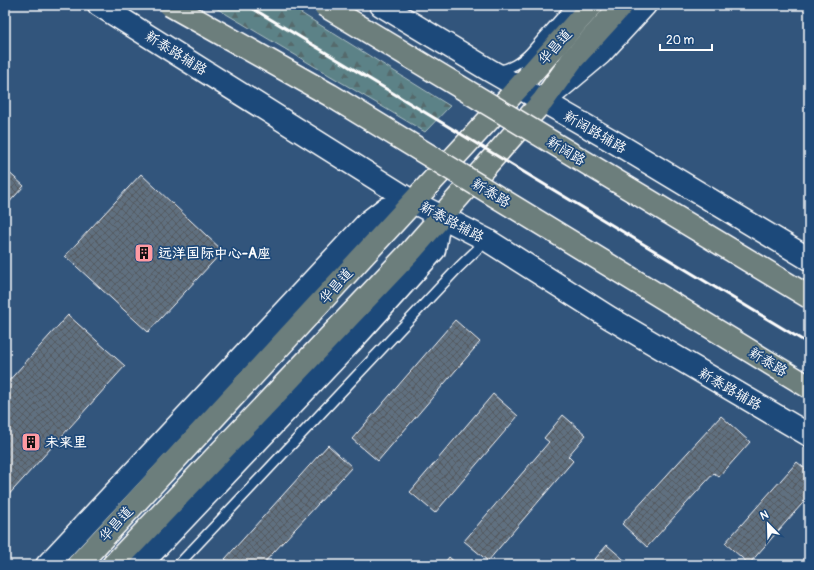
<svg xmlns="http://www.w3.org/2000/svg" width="814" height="570" viewBox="0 0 814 570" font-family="Pangolin,'LXGW WenKai TC',sans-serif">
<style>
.forest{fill:url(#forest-firs);stroke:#aec0c3}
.building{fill:url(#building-cross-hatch);stroke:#fff}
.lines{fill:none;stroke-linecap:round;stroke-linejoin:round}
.service-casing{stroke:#fff;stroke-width:12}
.tertiary-casing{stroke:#fff;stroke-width:25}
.primary-casing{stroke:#fff;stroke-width:25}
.service{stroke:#1f4a7a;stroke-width:9}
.tertiary{stroke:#1f4a7a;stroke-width:22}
.primary{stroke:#6c7e7c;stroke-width:22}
.rail{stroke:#fff;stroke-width:3}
.trunk-bridge-casing{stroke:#fff;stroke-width:25;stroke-linecap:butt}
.trunk-bridge{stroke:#6c7e7c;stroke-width:22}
.labels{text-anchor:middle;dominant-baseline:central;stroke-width:3.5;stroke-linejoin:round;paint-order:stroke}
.street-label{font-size:14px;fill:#fff;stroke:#1f4a7a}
.poi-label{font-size:14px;font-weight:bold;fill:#fff;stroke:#1f4a7a;text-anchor:start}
</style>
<defs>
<pattern id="forest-firs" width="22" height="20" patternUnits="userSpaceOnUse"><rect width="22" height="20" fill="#5c8287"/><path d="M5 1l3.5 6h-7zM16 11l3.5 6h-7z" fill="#556a6c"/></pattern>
<pattern id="building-cross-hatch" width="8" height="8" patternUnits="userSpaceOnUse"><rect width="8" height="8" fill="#606f80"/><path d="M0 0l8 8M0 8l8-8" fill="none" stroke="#545a61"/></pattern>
</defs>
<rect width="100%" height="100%" fill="#32557c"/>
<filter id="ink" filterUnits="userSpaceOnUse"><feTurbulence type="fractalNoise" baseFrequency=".025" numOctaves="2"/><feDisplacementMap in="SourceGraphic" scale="8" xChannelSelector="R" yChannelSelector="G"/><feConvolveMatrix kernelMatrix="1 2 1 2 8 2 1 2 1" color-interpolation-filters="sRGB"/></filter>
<g filter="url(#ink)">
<path class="forest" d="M211,5H288L450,106L425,132Z"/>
<g class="building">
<path d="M5,169L24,186L5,207Z"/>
<path d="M141,174L223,251L148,332L65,256Z"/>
<path d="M68,315L125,366L5,499V385Z"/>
<path d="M455,320L480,342L378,461L352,439Z"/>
<path d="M493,394L518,416L435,513L410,492Z"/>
<path d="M563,415L586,435L568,456L573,461L488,561L464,541L549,442L544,438Z"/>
<path d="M721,416L750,442L719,477L714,473L647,547L622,524Z"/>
<path d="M328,445L352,467L262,565H232L225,559Z"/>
<path d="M797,462L809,472V496L749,564L725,543Z"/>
<path d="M607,545L630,565H590Z"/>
<path d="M449,557L458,565H443Z"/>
</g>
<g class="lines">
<g class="service-casing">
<g id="service">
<path d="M498,70C511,69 520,62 529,54"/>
<path d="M524,72L529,54L572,5"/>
<path d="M178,565L459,267L487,240"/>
</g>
</g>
<g class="tertiary-casing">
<g id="tertiary">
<path d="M99,5L413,202L487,240L610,318L809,435"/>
<path d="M381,5L489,70L616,143L809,259"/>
<path d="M550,96L600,54L645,5"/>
<path d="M47,565L368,222L385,209L413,202"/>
<path d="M140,565L350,343L434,250L440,216"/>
</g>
</g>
<g class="primary-casing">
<g id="primary">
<path d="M78,565L519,87L592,5"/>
<path d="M113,565L411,251L543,101L572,60L622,5"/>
</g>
</g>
<use href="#service" class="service"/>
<use href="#tertiary" class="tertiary"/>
<use href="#primary" class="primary"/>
<path class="rail" d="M247,5L809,344"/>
<g class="trunk-bridge-casing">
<g id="trunk-bridge">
<path d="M170,5L330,95L809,387"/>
<path d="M324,5L809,297"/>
</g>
</g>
<use href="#trunk-bridge" class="trunk-bridge"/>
</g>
</g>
<defs>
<g id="building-square" transform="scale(1)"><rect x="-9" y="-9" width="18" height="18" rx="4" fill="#ff9aa2" stroke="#1f4a7a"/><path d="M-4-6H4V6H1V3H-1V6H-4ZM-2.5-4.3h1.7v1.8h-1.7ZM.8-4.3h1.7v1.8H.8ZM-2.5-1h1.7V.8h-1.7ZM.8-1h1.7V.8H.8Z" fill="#111"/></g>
</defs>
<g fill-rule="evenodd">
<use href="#building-square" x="144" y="253"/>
<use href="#building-square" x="31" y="442"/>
</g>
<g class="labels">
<g class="street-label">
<text transform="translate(555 47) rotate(-48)">华昌道</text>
<text transform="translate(176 53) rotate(32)">新泰路辅路</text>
<text transform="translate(595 132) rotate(30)">新阔路辅路</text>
<text transform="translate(566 151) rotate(31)">新阔路</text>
<text transform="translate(491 193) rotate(31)">新泰路</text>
<text transform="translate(452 222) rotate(28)">新泰路辅路</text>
<text transform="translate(336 286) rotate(-48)">华昌道</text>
<text transform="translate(768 362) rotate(31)">新泰路</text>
<text transform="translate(730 389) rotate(30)">新泰路辅路</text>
<text transform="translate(116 524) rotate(-47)">华昌道</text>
</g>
<g class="poi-label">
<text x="158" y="253">远洋国际中心-A座</text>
<text x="45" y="442">未来里</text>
</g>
</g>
<rect width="814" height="570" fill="none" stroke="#1f4a7a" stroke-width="20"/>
<rect x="10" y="10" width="794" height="550" fill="none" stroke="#fff" stroke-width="1.5" filter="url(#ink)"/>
<g transform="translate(768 524) rotate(337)" stroke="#1f4a7a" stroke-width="3" paint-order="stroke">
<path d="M0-3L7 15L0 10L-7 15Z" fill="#ffffff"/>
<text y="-6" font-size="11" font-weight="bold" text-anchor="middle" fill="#ffffff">N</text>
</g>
<path d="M660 44v6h52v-6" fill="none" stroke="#ffffff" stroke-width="2"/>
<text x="666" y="44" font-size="12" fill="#ffffff" stroke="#1f4a7a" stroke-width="3" paint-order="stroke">20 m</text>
</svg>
